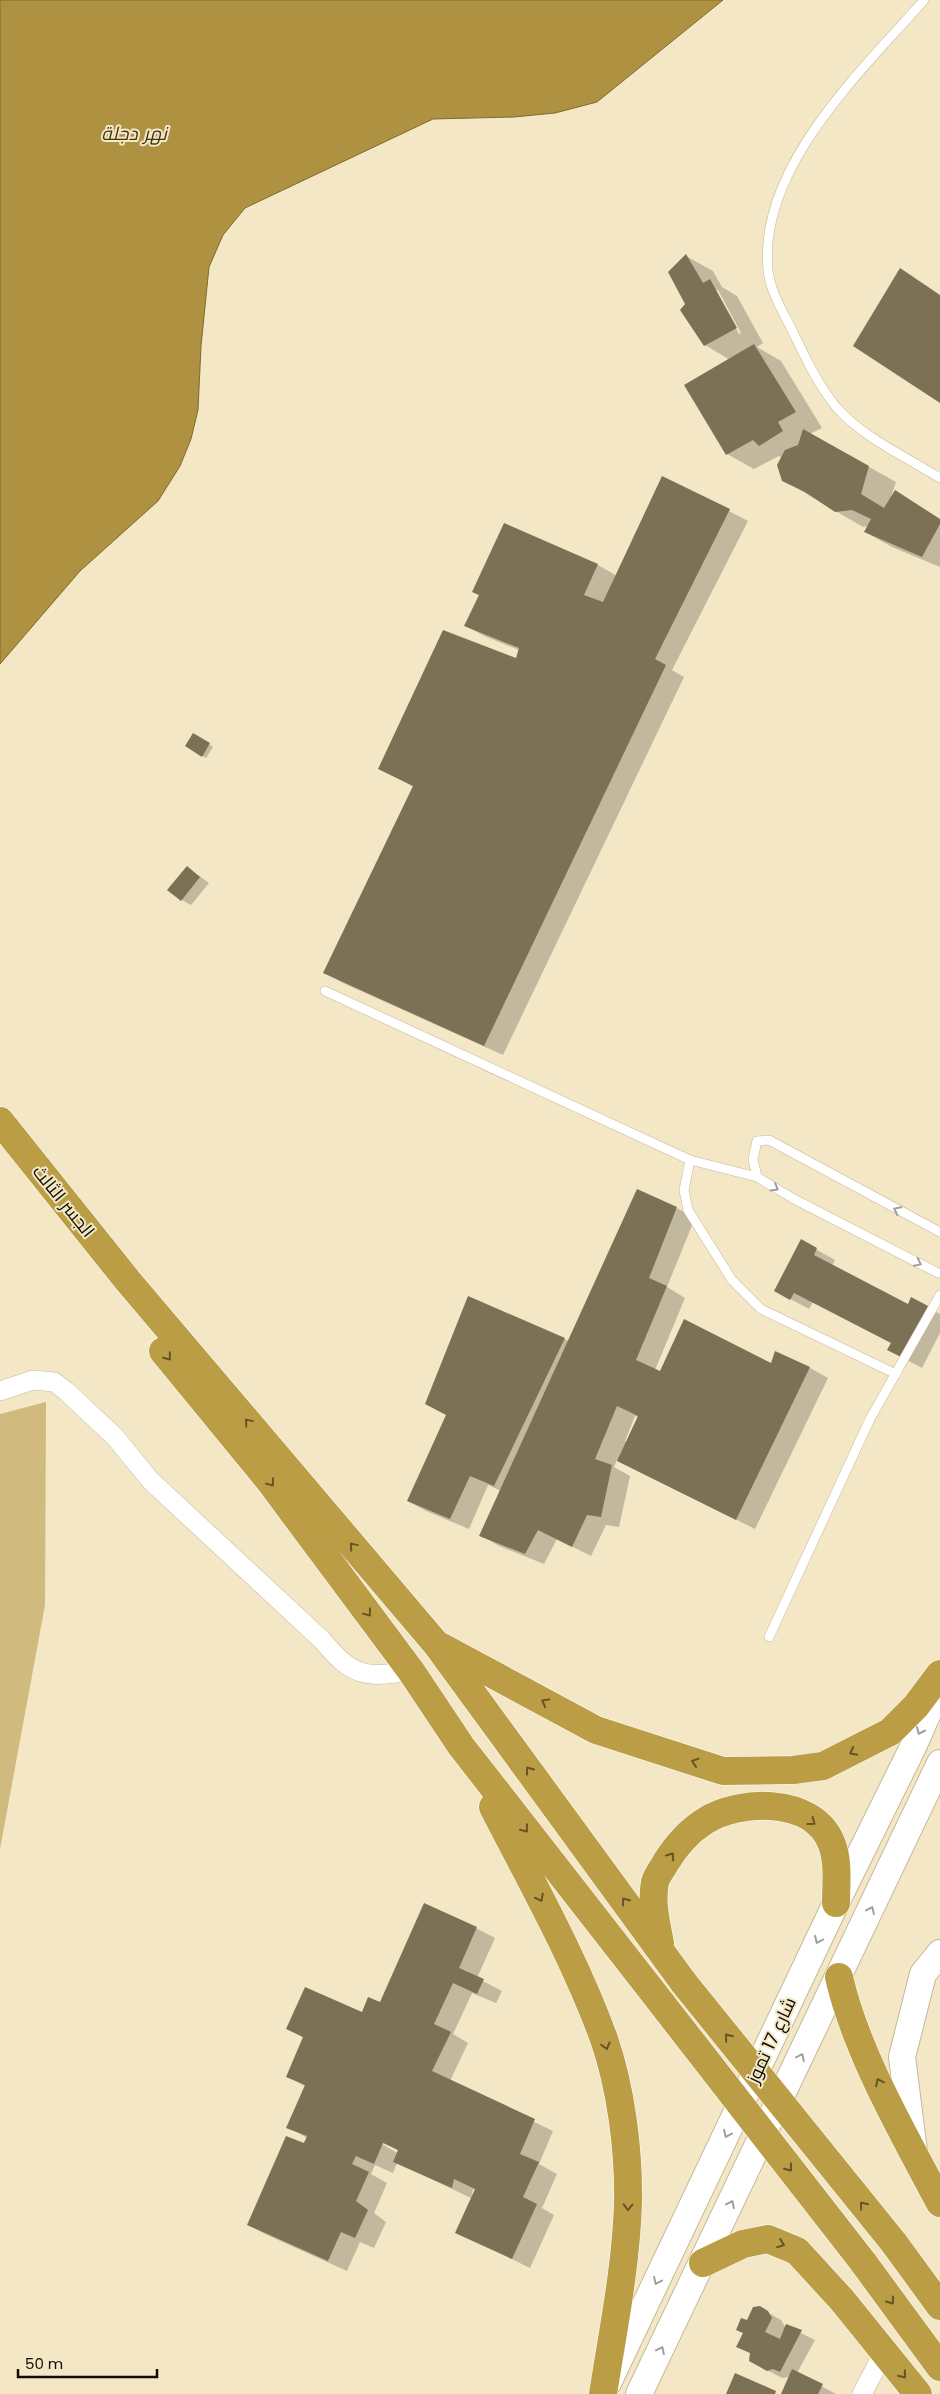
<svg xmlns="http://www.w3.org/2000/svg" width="940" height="2394" viewBox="0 0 940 2394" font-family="Poppins,Cairo,sans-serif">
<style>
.green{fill:#d0ba7d}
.water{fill:#ae9241;stroke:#7f6a2e}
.shadow{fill:#0003;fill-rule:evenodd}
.building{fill:#7c7154}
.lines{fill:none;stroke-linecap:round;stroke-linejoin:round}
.lane-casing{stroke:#c4b899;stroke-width:10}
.street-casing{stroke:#c4b899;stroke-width:20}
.secondary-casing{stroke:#c4b899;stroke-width:28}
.highway-casing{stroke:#fff;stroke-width:29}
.lane{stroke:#fff;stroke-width:9}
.street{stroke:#fff;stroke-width:19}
.secondary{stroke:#fff;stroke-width:26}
.highway{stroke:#bb9d45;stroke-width:28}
.highway-bridge-casing{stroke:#fff;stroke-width:29;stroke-linecap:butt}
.highway-bridge{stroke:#bb9d45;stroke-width:28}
.oneway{stroke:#9f9e9a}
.oneway2{stroke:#665424}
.labels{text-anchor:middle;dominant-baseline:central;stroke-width:4;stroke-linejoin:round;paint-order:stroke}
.street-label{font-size:18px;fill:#100c03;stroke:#f3e7c6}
.water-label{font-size:19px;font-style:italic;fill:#423612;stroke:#f3e7c6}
</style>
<rect width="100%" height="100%" fill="#f3e7c6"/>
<path class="green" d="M46,1402L45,1605L0,1849V1414Z"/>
<path class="water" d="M0,0H723L597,102L555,113L514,117L433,119L245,208L223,235L209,267L201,346L198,410L191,439L180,466L158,501L80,571L0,664Z"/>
<g class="shadow">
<path d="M686,256L713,271L722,287L737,296L763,343L757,347L781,361L822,428L810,434L896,482L891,497L940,519V567L892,547L865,532L868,526L863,527L783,480L782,458L779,456L754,469L727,454L730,360L705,345L682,310L687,305ZM715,290H718L741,333L739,334Z"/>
<path d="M663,477L748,521L672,670L684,677L503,1055L343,983L325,973L414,787L380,769L517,659L519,650L484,636L466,626L480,596L474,592L504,525L598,565L617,576Z"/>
<path d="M194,735L213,747L206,758L187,746Z"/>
<path d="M188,868L209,883L191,905L182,900Z"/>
<path d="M677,1208L695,1218L667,1287L685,1298L655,1370L660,1372L772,1365L810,1368L828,1378L755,1529L617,1460L614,1467L630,1476L619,1527L606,1525L591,1556L557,1539L544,1564L499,1546L481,1535L501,1491L488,1485L469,1529L426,1511L408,1501L447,1416L468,1297L569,1341ZM635,1416L638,1417L627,1442L625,1441Z"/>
<path d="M801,1241L835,1260L832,1266L908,1306L929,1308L940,1314V1333L922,1368L907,1360L892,1343L813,1302L809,1309L775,1291Z"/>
<path d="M476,1928L495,1938L477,1978L502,1991L496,2003L472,1993L453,2034L468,2043L450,2081L553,2131L539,2164L557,2174L542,2208L554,2215L530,2268L457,2232L476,2190L473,2189L471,2198L397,2163L393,2173L375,2165L371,2174L387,2183L374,2213L386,2222L374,2248L360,2242L347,2271L267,2235L248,2225L307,2138L288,2127L306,2087L288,2076L304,2038L288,2028L362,2014L380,2003ZM378,2139L399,2151V2154L377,2141Z"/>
<path d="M760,2308L781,2320L786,2328L787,2326L815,2340L797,2373L836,2394H782L790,2377L782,2378L765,2369L751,2354L738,2346L747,2322Z"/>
</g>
<g class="building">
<path d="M686,254L703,283L710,279L737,328L704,346L680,310L685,304L668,272Z"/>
<path d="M900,268L940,295V403L853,346Z"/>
<path d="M754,344L796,412L778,422L783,431L759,446L753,440L726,455L684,385Z"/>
<path d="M803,429L869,466L861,494L884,508L895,490L940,519V524L922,557L864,532L871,519L852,510L835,512L805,492L782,481L777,465L785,450L798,445Z"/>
<path d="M662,476L730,509L655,659L666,665L484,1046L323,973L413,786L378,769L443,630L516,658L519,648L464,626L479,595L472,592L504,523L598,564L584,595L603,602Z"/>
<path d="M193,733L210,743L202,757L185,746Z"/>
<path d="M187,866L200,877L181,901L167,890Z"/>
<path d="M637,1189L677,1207L649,1278L667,1286L636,1360L660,1371L684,1319L771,1363L775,1351L810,1367L736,1520L617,1461L638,1416L617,1406L595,1459L612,1465L601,1517L587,1515L572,1547L538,1530L525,1554L479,1536Z"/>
<path d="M801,1239L817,1248L814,1255L908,1304L911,1297L930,1307L903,1358L887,1350L891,1343L794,1293L790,1300L774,1291Z"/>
<path d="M468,1296L565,1338L494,1486L470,1476L450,1519L407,1501L446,1415L425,1404Z"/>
<path d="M424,1903L477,1927L459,1968L484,1979L477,1994L453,1983L434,2024L451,2032L432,2071L535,2119L520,2154L539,2162L523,2197L537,2204L512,2259L455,2233L475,2189L454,2179L452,2188L393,2162L398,2150L383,2143L374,2164L356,2156L352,2164L369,2172L356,2201L368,2210L355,2238L341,2232L328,2261L247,2225L286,2136L304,2143L307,2136L286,2128L305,2085L286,2077L303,2037L286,2029L305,1987L362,2012L368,1997L380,2002Z"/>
<path d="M760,2306L768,2311L772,2318L765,2332L780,2339L786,2324L802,2330L780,2372L773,2369L767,2371L749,2361L750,2353L736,2347L743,2333L736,2330L741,2318L747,2320L753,2307Z"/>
<path d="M792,2369L823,2384L818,2394H781Z"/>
<path d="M735,2373L776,2391L775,2394H726Z"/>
</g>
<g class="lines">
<g class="lane-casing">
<g id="lane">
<path d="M924,0C861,72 758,167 768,270C770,291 783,312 792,330C805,357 818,385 837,408C864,438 906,457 940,478"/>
<path d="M325,991L690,1160L757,1177"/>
<path d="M690,1160L684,1190L688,1210L732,1280L761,1309L896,1374"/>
<path d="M938,1273L794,1199L757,1177L753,1159L757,1141L769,1140L940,1232"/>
<path d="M769,1637L870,1419L940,1295"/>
</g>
</g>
<g class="street-casing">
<g id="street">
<path d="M0,1391L33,1380L54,1382L66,1391L115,1437L151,1481L322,1640C353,1677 364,1678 411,1671"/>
<path d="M862,2394L884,2352"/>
</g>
</g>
<g class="secondary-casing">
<g id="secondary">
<path d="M914,2151L902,2057L923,1974L940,1953"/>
<path d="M608,2383L836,1903L913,1747L940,1686"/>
<path d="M639,2394L940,1763"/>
</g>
</g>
<g class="highway-casing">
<g id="highway">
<path d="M0,1121L128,1281L437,1645L684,1983"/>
<path d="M163,1351L268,1479L411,1671L461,1746L663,2005"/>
<path d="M442,1647L596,1730L723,1771L793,1770L823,1766L890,1732L916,1706L940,1674"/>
<path d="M493,1807C532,1883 575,1959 604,2039C621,2088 629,2151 628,2203C626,2267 613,2330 603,2394"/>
<path d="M660,1943C656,1922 651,1903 655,1882C657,1875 663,1868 666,1862C676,1846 689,1831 705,1821C740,1799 812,1797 831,1842C839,1861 836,1883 836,1903"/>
<path d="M839,1977C856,2052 904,2135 940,2203"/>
<path d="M894,2243L940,2306"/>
<path d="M863,2262L940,2367"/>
<path d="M703,2263L743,2244L768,2239L797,2251L842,2300L918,2394"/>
</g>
</g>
<use href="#lane" class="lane"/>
<use href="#street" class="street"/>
<use href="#secondary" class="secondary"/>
<use href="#highway" class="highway"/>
<g class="highway-bridge-casing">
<g id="highway-bridge">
<path d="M684,1983L894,2243"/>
<path d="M663,2005L863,2262"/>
</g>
</g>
<use href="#highway-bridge" class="highway-bridge"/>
</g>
<defs><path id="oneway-chevron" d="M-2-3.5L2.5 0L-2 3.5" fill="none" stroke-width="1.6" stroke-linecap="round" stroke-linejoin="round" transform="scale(1.25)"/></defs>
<g class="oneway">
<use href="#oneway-chevron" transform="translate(775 1188) rotate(31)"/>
<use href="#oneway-chevron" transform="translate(897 1210) rotate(-154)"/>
<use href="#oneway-chevron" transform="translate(918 1263) rotate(26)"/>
<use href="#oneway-chevron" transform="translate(920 1731) rotate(114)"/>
<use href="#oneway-chevron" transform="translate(871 1910) rotate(-65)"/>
<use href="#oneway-chevron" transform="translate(818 1940) rotate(115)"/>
<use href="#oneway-chevron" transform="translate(801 2057) rotate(-64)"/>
<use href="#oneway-chevron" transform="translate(727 2134) rotate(115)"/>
<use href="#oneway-chevron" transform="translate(731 2204) rotate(-64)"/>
<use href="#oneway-chevron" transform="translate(657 2281) rotate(115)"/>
<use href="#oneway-chevron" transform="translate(661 2350) rotate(-64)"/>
</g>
<g class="oneway2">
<use href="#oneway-chevron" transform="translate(168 1357) rotate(51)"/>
<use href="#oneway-chevron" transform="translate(248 1422) rotate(-130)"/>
<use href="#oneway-chevron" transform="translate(271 1483) rotate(53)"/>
<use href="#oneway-chevron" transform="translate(353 1546) rotate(-130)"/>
<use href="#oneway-chevron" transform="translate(368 1613) rotate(53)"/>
<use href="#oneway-chevron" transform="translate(545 1702) rotate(-151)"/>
<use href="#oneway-chevron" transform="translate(853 1752) rotate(153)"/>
<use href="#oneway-chevron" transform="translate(695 1762) rotate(-162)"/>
<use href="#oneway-chevron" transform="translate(529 1770) rotate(-126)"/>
<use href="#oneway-chevron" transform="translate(812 1822) rotate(36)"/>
<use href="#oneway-chevron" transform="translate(525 1829) rotate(52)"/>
<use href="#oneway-chevron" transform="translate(671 1856) rotate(-55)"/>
<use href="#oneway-chevron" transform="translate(540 1898) rotate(63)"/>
<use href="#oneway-chevron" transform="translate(625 1901) rotate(-126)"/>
<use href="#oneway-chevron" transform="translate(728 2037) rotate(-129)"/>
<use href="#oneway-chevron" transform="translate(606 2046) rotate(75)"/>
<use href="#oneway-chevron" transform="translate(879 2082) rotate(-116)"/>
<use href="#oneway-chevron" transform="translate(789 2168) rotate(52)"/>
<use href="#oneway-chevron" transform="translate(863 2205) rotate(-129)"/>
<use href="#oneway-chevron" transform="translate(628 2207) rotate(92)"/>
<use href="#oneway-chevron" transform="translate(781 2244) rotate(21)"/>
<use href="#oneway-chevron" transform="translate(891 2301) rotate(54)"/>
<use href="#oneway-chevron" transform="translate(903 2375) rotate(51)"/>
</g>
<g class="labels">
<g class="street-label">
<text transform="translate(64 1201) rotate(51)">الجسر الثالث</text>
<text transform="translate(771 2040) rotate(-65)">شارع 17 تموز</text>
</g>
<g class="water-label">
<text x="134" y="133">نهر دجلة</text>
</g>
</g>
<path d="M18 2369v8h139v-8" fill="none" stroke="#100c03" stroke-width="2.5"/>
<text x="25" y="2369" font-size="15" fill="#100c03" stroke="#f3e7c6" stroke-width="4" paint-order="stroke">50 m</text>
</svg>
